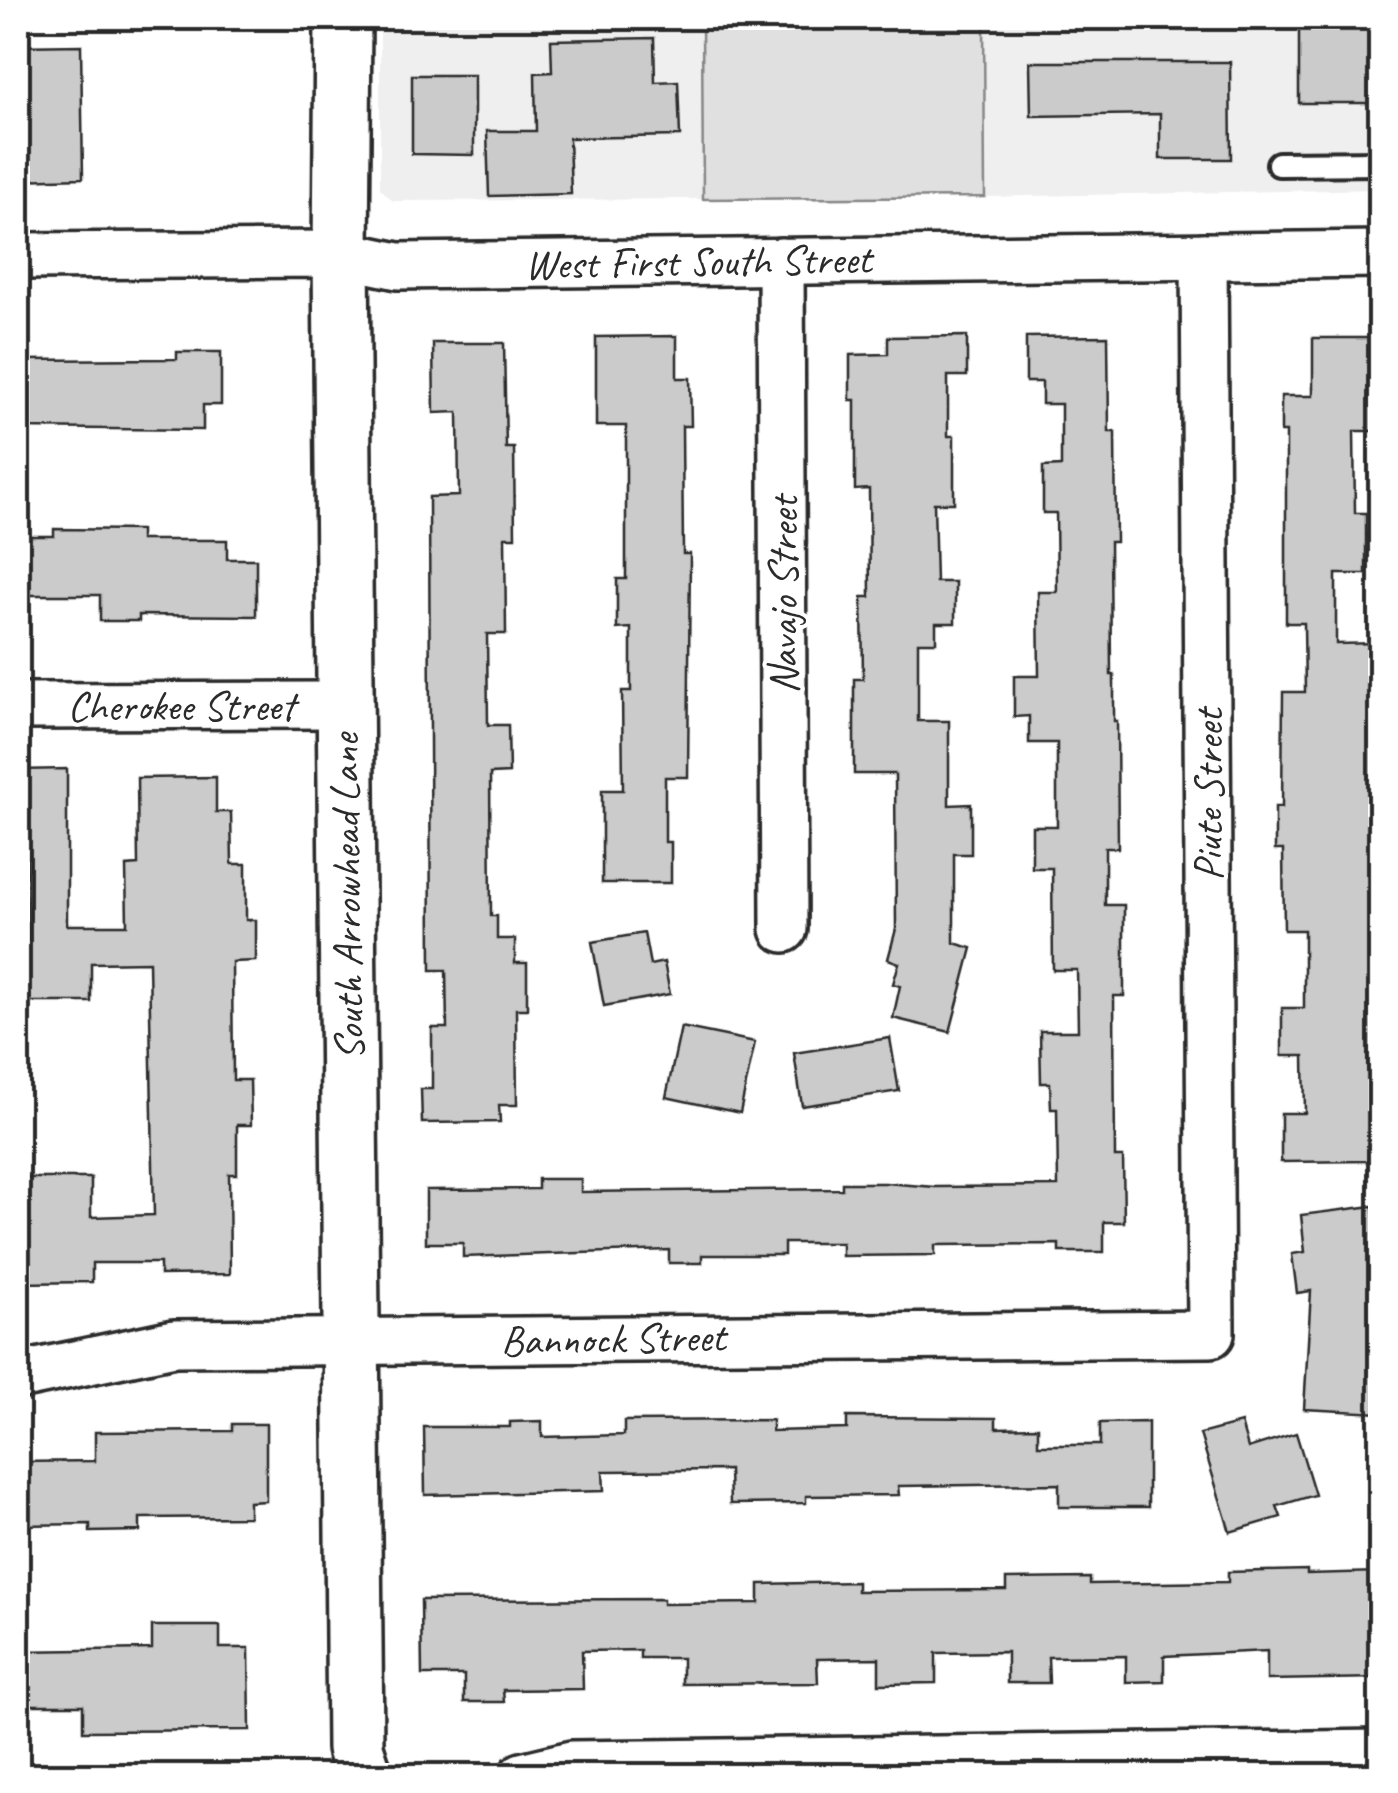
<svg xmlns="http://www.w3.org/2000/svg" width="1398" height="1793" viewBox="0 0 1398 1793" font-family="Caveat,sans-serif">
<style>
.built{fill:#efefef}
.green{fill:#e0e0e0;stroke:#868686;stroke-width:2.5}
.building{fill:#cbcbcb;stroke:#2b2b2b;stroke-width:2.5}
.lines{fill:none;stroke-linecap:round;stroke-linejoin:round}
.service-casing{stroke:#2b2b2b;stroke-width:30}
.minor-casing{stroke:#2b2b2b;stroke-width:52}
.tertiary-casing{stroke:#2b2b2b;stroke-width:62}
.service{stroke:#fff;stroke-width:22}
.minor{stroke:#fff;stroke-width:45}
.tertiary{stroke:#fff;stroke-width:55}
.labels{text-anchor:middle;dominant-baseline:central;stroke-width:8;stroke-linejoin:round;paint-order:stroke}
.street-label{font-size:42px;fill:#2b2b2b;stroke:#fff}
</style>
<rect width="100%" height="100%" fill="#fff"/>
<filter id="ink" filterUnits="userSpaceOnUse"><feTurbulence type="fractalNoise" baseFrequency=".01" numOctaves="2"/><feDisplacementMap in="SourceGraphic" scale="20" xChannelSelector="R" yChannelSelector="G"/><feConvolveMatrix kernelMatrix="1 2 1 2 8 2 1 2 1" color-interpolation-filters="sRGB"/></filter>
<g filter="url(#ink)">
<g class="built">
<path d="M380,18H702L703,199L393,201L380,188Z"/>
<path d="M984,18H1380V189L985,197Z"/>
</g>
<path class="green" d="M702,18H984L985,197L703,199Z"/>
<g class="building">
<rect x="1299" y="18" width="81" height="85"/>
<path d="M654,38L655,82L678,81L680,136L569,138L571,194L489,196L487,131H536L535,73L552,72L551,40Z"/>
<path d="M81,45L83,178L18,180V46Z"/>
<path d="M1030,62H1230L1231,159H1160V114L1031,116Z"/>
<path d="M412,75H474V155L412,154Z"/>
<path d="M677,336V378H690L691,426H682L683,554H690L688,777H665V842H671V883H602V790H623L622,691H631V628L617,629V579H626V426H596V337Z"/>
<path d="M967,336V376H948V436H954V503H934L936,582H955V623H936V642H918V721H949V805L971,804V854H954V943L972,948L950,1032L893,1018L900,986L893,984L899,963L888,959L896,929L895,774H854V679H863L862,597H870L869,489L855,490V400H850V355L888,354V337Z"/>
<path d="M1108,336L1109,432H1115L1116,542H1110L1111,675H1114V721H1117L1118,848H1105V905H1124V996H1114L1115,1157H1123L1124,1222H1104V1252H1059V1244L935,1245V1255L842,1256V1243H784V1255H702V1263H669V1250L463,1257V1243H426V1190L538,1189V1179H581V1192L842,1189V1183H885L935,1187L1058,1186L1057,1109H1051L1050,1083H1041L1040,1031H1078L1077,970H1053L1052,868H1032V826H1057V743H1029V716L1014,717V676H1039L1038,592H1057L1056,513H1043V467L1061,466V404H1042V382H1026V337Z"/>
<path d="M1313,338H1380V431H1354L1355,513H1366V574H1336V644L1380,643V930H1373L1374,1055H1368L1369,1161L1281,1162V1113H1305L1304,1056H1282V1008H1304V930H1284L1283,850H1275V807H1282L1283,692H1305L1304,623H1286V432H1281V396H1313Z"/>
<path d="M433,343H504L506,448H514L515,537H505L506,634H487L488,725H508L509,773L490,774L491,916H497V939H515V963H527V1009H516L517,1105H499L500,1122L422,1123L421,1089H432V1028H447L446,970H431L429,497L459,496L458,412L434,413Z"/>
<path d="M177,352H221V405H203V430L18,428V360L177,359Z"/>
<path d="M54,529L140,530V540H227V559H256V616L139,615V621H100V595H18V536H54Z"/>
<path d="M67,769V925H127L126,866L138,865L137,778L216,777V812H231L232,864H246V920H256V961L232,962L233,1080H250L251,1125H237V1174H229L230,1274L160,1275V1263H92V1282L18,1283V1178H91V1217L154,1215L149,962L91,963V1002H18V956H28L27,838H18V770Z"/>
<path d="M644,933L650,965L664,962L670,994L604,1006L592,942Z"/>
<path d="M681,1027L755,1042L740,1113L666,1097Z"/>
<path d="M890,1038L899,1091L802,1106L794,1053Z"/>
<path d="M1373,1206L1380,1264V1413L1304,1409L1311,1291L1297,1293L1292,1254L1305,1252L1301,1215Z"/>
<path d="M847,1417L996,1418V1428L1038,1427V1445H1100V1423L1148,1422V1507H1059V1484L898,1486L899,1495L806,1496V1503L730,1504L729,1470L603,1471L604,1491L425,1495L424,1427H510V1422L542,1421V1437L624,1435V1421L772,1420V1431L847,1429Z"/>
<path d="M1241,1423L1248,1448L1296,1433L1315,1495L1277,1506L1281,1517L1230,1532L1200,1434Z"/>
<path d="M232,1424H266V1501L249,1502V1517L140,1518V1531L90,1532V1524L18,1525V1462L95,1461V1432L232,1431Z"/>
<path d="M1307,1570V1574L1380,1572V1678L1267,1680V1651L1164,1656V1681L1126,1682V1656L1048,1657L1049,1683H1007V1652L936,1653V1683L879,1684V1658L817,1659L818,1683L682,1684V1658H640V1650L582,1651L583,1689L503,1690L504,1702H464V1675H422L421,1600L663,1599V1604L759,1603V1584L857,1582V1591L1006,1590V1579L1090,1578V1584L1228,1582V1572Z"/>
<path d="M152,1626H220V1648H249L250,1730L83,1731V1705H18V1651L152,1649Z"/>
</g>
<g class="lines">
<g class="service-casing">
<path id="service" d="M1279,164L1380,163"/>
</g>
<g class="minor-casing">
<g id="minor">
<path d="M18,256L341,254L398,266L1380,254"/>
<path d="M781,261L784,929"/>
<path d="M18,706L345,705"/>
<path d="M18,1376L174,1343L1211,1334L1204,256"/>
<path d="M522,1776L572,1764L1380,1753"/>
</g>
</g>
<g class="tertiary-casing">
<path id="tertiary" d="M343,18L341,254L355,1748L364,1776"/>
</g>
<use href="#service" class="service"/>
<use href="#minor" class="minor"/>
<use href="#tertiary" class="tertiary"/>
</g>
</g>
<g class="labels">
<g class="street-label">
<text transform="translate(698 262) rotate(-1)">West First South Street</text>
<text transform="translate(783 595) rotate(-90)">Navajo Street</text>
<text x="181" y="706">Cherokee Street</text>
<text transform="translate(1208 795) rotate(-90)">Piute Street</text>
<text transform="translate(347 897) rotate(-91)">South Arrowhead Lane</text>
<text transform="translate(613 1339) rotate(-1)">Bannock Street</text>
</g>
</g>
<rect width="1398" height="1793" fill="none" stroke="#fff" stroke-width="60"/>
<rect x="30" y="30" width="1338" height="1733" fill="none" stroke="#2b2b2b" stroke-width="4" filter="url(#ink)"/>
</svg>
